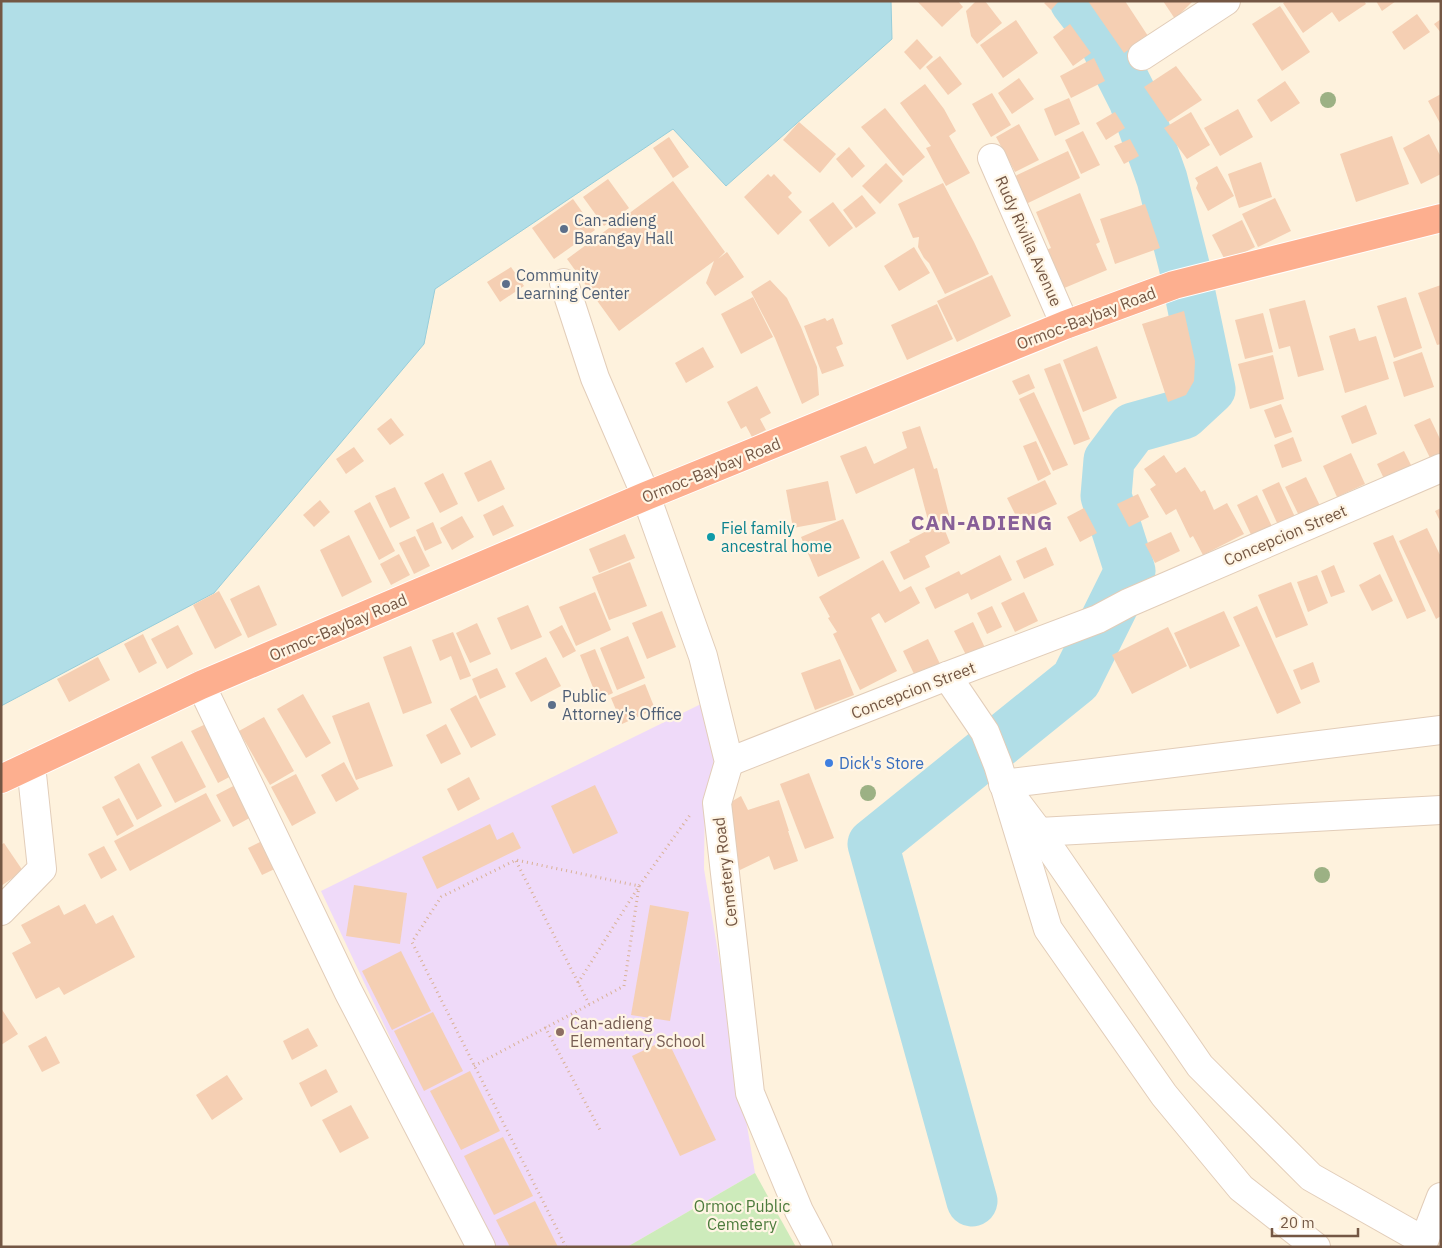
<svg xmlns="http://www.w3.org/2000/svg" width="1442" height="1248" viewBox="0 0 1442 1248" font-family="'IBM Plex Sans',sans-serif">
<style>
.education{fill:#efdaf9}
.green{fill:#cdebbb}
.water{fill:#b1dee7;stroke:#96cdda}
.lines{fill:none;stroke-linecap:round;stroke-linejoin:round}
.river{stroke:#b1dee7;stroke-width:51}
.building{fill:#f5cfb3}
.minor-casing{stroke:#e2cdb9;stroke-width:30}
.highway-casing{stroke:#fff;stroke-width:30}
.path{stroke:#d9b297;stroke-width:3;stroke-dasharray:1 4;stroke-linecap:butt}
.minor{stroke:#fff;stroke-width:28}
.highway{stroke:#fdaf8f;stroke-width:28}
.tree{fill:#9cb184}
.service-dot{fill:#5c6f8a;stroke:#fff5e4;stroke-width:2}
.culture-dot{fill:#0f9aa8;stroke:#fff5e4;stroke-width:2}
.shop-dot{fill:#3f7fe0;stroke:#fff5e4;stroke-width:2}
.education-dot{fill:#8d6e63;stroke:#fff5e4;stroke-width:2}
.labels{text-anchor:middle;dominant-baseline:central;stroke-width:4.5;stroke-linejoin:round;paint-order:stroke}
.service-label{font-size:16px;fill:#4e5e75;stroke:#fff5e4;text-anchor:start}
.street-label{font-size:16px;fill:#745744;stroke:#fff5e4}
.culture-label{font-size:16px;fill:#0d838f;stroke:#fff5e4;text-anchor:start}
.shop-label{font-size:16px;fill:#366cbe;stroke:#fff5e4;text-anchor:start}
.education-label{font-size:16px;fill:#785e54;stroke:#fff5e4;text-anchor:start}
.park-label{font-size:16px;fill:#4c7b3c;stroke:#fff5e4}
.district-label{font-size:21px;font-weight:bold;letter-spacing:1px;fill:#875f98;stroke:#fff5e4}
</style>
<rect width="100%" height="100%" fill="#fef2dd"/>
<path class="education" d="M701,704L718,748L705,793L704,869L755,1173L627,1247H489L321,891Z"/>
<path class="green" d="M755,1173L796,1247H627Z"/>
<path class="water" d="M1,1H891L892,39L726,186L673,129L435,289L424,344L214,593L1,706Z"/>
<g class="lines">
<path class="river" d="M972,1201L873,844L1076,680L1130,571L1106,496L1109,460L1133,428L1183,414L1210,389L1184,265L1162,179L1134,100L1101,35L1075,1"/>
</g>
<g class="building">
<path d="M917,1H958L963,7L942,27Z"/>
<path d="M976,1H985L1002,23L977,44L971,36L966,11Z"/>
<path d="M1047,1H1059L1051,10L1044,3Z"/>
<path d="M1088,1H1125L1148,36L1124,53Z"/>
<path d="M1163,1H1193L1175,19Z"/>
<path d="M1286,1H1364L1366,4L1339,22L1332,12L1303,33L1283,3Z"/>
<path d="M1376,1H1396L1382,11Z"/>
<path d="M1280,6L1310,52L1282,71L1252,24Z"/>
<path d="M1417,14L1430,32L1404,50L1392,32Z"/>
<path d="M1441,19V33L1434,24Z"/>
<path d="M1016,20L1038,53L1003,78L980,45Z"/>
<path d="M1070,24L1091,53L1073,66L1053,37Z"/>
<path d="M917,39L933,57L920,70L904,52Z"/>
<path d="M940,56L962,84L948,95L926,67Z"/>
<path d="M1094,58L1105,81L1071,98L1060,76Z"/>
<path d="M1176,66L1202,100L1168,122L1144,87Z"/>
<path d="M1019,78L1034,99L1012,114L998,93Z"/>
<path d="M1285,81L1300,103L1271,122L1257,100Z"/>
<path d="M925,84L944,109L956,131L949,136L970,173L946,186L926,148L931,146L900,103Z"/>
<path d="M992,93L1011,125L991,137L972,104Z"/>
<path d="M1441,94V125L1428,101Z"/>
<path d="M1069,98L1080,124L1055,136L1044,109Z"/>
<path d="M885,108L925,157L903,176L861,127Z"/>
<path d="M1238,109L1253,137L1220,156L1204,128Z"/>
<path d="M1115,112L1125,128L1106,140L1096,123Z"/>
<path d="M1191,112L1210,145L1187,159L1164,128Z"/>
<path d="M799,122L836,154L820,173L783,140Z"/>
<path d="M1019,124L1039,160L1015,172L996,137Z"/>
<path d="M1083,131L1100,165L1081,174L1065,140Z"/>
<path d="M1429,134L1441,157V174L1421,184L1403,148Z"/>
<path d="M1392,136L1409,184L1356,202L1340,154Z"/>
<path d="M669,137L689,167L673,178L653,148Z"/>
<path d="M1130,139L1139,156L1124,164L1114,146Z"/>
<path d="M849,147L865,166L852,178L836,159Z"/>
<path d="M1068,151L1080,178L1026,204L1013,177Z"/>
<path d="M1261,162L1272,197L1239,208L1228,174Z"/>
<path d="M886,163L903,181L880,204L862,186Z"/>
<path d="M1217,166L1234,196L1208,211L1196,188L1198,183L1195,178Z"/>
<path d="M768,174L771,177L774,174L792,193L788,197L802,212L778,235L744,197Z"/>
<path d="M608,179L629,208L604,226L583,197Z"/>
<path d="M673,181L725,252L718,259L727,252L744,277L715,296L706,283L714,261L619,331L567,259Z"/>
<path d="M943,183L974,242L989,274L945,294L929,263L924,258L918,247L919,237L913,238L898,204Z"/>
<path d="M1080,193L1100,242L1096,244L1107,270L1062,289L1046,250L1051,248L1036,212Z"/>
<path d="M862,195L876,213L856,228L843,210Z"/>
<path d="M1275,198L1291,231L1258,247L1242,214Z"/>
<path d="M573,199L595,230L554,259L532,228Z"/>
<path d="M833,202L853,228L829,247L809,220Z"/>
<path d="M1145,204L1160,248L1115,264L1100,219Z"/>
<path d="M1242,220L1255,247L1226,262L1212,235Z"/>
<path d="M914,247L930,273L899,291L884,266Z"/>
<path d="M511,267L524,286L500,302L487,282Z"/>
<path d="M992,275L1011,316L957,342L937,301Z"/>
<path d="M770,280L787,298L801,327L817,367L819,395L802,404L775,338L751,292Z"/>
<path d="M1441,285V344L1437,345L1418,293Z"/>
<path d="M753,297L773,337L741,354L721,314Z"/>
<path d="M1406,297L1422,348L1394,358L1377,306Z"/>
<path d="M1305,300L1324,370L1298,377L1290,346L1279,349L1269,309Z"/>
<path d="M937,304L953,339L907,360L891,325Z"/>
<path d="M1184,311L1195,361L1194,381L1186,395L1168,402L1142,324Z"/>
<path d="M1263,313L1273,352L1245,359L1235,320Z"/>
<path d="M825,318L827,321L833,318L843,344L836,347L844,366L822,374L804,326Z"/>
<path d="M1355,328L1359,341L1376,336L1389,379L1345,393L1329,336Z"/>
<path d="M1097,346L1117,398L1083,412L1063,360Z"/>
<path d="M703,347L714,367L686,383L675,363Z"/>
<path d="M1422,352L1434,387L1404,397L1393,362Z"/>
<path d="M1273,355L1284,399L1250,409L1238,364Z"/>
<path d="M1060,363L1090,439L1074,445L1044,369Z"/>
<path d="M1029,374L1035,388L1019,395L1012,381Z"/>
<path d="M757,386L771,413L760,419L766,430L752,437L746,426L741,429L727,402Z"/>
<path d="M1034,392L1068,465L1053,471L1019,399Z"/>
<path d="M1281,404L1292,432L1275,438L1264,410Z"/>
<path d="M1366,405L1377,434L1352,444L1341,416Z"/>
<path d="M391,418L404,435L390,445L377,429Z"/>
<path d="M1430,418L1441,441V458L1432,462L1414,425Z"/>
<path d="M920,426L934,469L937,468L950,519L929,524L914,468L856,494L840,456L866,446L874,464L907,448L902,432Z"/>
<path d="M1293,437L1302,461L1282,468L1274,445Z"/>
<path d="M1036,441L1051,474L1038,481L1023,446Z"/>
<path d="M354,447L364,461L346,474L336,459Z"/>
<path d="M1404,451L1413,469L1386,483L1377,464Z"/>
<path d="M1351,453L1365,484L1337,497L1323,466Z"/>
<path d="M1164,455L1176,473L1185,467L1201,492L1205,490L1214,510L1227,503L1244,534L1203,555L1193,536L1190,538L1176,509L1166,515L1150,489L1156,485L1144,469Z"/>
<path d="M491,460L505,489L478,502L464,473Z"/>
<path d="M443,473L458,504L440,513L424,483Z"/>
<path d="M1306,477L1325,516L1304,526L1285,487Z"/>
<path d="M1045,480L1057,504L1019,522L1007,498Z"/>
<path d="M828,481L836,520L793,528L786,490Z"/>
<path d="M1279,482L1300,528L1283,536L1262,490Z"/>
<path d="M395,487L410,518L390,528L375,496Z"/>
<path d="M1138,494L1149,517L1129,527L1117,504Z"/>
<path d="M1257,495L1277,537L1257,547L1237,505Z"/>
<path d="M320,500L330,512L314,527L303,515Z"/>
<path d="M370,502L395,551L379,560L354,511Z"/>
<path d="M503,505L514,526L493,536L483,515Z"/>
<path d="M1084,508L1097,533L1080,542L1067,517Z"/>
<path d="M1441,508V523L1435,511Z"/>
<path d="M462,516L474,537L452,550L440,528Z"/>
<path d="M843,519L860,558L818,577L801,537Z"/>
<path d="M433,522L442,543L425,551L416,530Z"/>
<path d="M942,523L950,543L925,556L930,567L904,580L890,552L910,542L909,540Z"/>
<path d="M1427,528L1441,557V616L1436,619L1399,541Z"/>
<path d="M1171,532L1180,551L1155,563L1145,544Z"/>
<path d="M625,534L635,558L599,573L589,549Z"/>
<path d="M349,535L372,582L342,597L320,550Z"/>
<path d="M1393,535L1426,611L1407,619L1373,543Z"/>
<path d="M415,536L430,566L414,574L399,543Z"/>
<path d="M1046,547L1054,565L1024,579L1016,561Z"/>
<path d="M399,554L410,575L391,585L380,564Z"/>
<path d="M1000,555L1012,580L971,600L968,593L935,609L925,588L959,571L961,575Z"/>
<path d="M883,560L900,592L911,586L920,603L885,623L879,613L871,618L897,671L860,690L833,634L837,632L828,618L830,617L819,597Z"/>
<path d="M630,562L647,606L609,620L592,577Z"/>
<path d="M1334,565L1345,592L1331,597L1321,571Z"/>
<path d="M1380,574L1393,601L1372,611L1359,585Z"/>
<path d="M1317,575L1328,603L1308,612L1297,582Z"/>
<path d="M1291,582L1308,625L1276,638L1258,595Z"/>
<path d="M259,585L277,625L248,638L230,599Z"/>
<path d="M219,591L242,635L215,649L193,605Z"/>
<path d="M595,592L611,630L576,646L559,607Z"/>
<path d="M1024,592L1038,621L1015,632L1001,603Z"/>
<path d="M528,605L542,637L511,650L497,618Z"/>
<path d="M992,606L1002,627L987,634L977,613Z"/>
<path d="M1257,606L1301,703L1277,714L1233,617Z"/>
<path d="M662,611L676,647L647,659L632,623Z"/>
<path d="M1224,611L1240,646L1190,669L1174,633Z"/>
<path d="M973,622L986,650L968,659L954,631Z"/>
<path d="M477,623L491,654L470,663L456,633Z"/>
<path d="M178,625L193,654L167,669L151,639Z"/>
<path d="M562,625L576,651L563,658L549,632Z"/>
<path d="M1168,627L1187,666L1132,694L1112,655Z"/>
<path d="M453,632L471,676L460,680L451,656L440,661L432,640Z"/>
<path d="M143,634L157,663L139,673L124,644Z"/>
<path d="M628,636L645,678L617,690L600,648Z"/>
<path d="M928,639L941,666L916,678L903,651Z"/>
<path d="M411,646L432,703L403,714L383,657Z"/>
<path d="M595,649L613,693L598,700L580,655Z"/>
<path d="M98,657L110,680L69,702L57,679Z"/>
<path d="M546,657L561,686L531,702L515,673Z"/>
<path d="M840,659L854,695L815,710L801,673Z"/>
<path d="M1313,662L1320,682L1301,690L1293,670Z"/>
<path d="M497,668L506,687L480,699L472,679Z"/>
<path d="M645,684L655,709L622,724L611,698Z"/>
<path d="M303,694L331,743L306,758L277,709Z"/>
<path d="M476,695L496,735L471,748L450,709Z"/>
<path d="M369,702L393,766L356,780L332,716Z"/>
<path d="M264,717L294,771L270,785L239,731Z"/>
<path d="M210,722L237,773L218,783L191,731Z"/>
<path d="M446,724L461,754L441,764L426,735Z"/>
<path d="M182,741L206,787L175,803L151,757Z"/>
<path d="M344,762L359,789L336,802L321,775Z"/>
<path d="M139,763L162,806L137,820L114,777Z"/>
<path d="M809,773L834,838L805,849L780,784Z"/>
<path d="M296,774L316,813L292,826L271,787Z"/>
<path d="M469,777L480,799L458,811L447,789Z"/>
<path d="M241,782L257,814L233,827L216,795Z"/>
<path d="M595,785L618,833L573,854L551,806Z"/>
<path d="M206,793L221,821L130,871L114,841Z"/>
<path d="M741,796L748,810L779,800L789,831H788L798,861L774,870L769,856L740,870L730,849L719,809Z"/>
<path d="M119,798L134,826L117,836L102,807Z"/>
<path d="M490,824L497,840L513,832L521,848L437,889L422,857Z"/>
<path d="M266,839L281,866L262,875L248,848Z"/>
<path d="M4,843L23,871L1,886V845Z"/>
<path d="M104,846L117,870L101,879L88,854Z"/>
<path d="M354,885L407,893L400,944L346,936Z"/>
<path d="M85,904L96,924L113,915L135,957L64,995L59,987L36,999L12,953L31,943L21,925L59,905L64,915Z"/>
<path d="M650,905L689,912L670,1021L631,1015Z"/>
<path d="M401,951L431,1011L392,1030L362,971Z"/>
<path d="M1,1008L18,1034L1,1045Z"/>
<path d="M433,1012L463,1071L424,1091L394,1031Z"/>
<path d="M308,1028L318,1046L292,1060L283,1041Z"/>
<path d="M46,1036L60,1063L42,1072L28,1046Z"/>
<path d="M667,1039L716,1140L680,1156L632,1056Z"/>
<path d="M326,1069L338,1092L311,1107L299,1083Z"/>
<path d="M470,1071L500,1131L461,1150L430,1091Z"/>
<path d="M227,1075L243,1099L212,1120L196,1095Z"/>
<path d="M351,1105L369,1138L340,1153L322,1120Z"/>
<path d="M503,1137L533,1196L494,1215L464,1156Z"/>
<path d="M535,1201L558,1247H510L496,1220Z"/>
</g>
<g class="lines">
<g class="minor-casing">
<g id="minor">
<path d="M1142,56L1226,1"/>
<path d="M992,158L1065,325"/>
<path d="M564,283L595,378L646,496L703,656L729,762L717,803L750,1093L799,1211L818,1247"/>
<path d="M947,676L985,732L998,765L1048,929L1164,1095L1241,1188L1316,1247"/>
<path d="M201,685L348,991L481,1247"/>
<path d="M729,762L947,676L1098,619L1128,603L1441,468"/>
<path d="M1003,784L1441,730"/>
<path d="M1014,799L1039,832L1200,1066L1311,1177L1424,1241L1441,1197"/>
<path d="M1039,832L1441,810"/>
<path d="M1,911L42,869L31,765"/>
</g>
</g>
<g class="highway-casing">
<path id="highway" d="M1,779L201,685L646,496L1065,325L1174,285L1441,218"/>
</g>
<g class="path">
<path d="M516,861L589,1004"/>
<path d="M578,983L639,886L690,815"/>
<path d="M545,1027L601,1132"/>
<path d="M474,1066L624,986L639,886"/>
<path d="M566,1247L412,942L441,897L516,860L639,886"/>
</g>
<use href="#minor" class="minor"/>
<use href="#highway" class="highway"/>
</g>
<g class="tree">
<circle cx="1328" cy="100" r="8"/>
<circle cx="868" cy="793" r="8"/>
<circle cx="1322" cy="875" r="8"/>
</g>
<g class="service-dot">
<circle cx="564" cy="229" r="5"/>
<circle cx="506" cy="284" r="5"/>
<circle cx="552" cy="705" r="5"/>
</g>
<circle class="culture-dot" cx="711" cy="537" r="5"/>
<circle class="shop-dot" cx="829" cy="763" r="5"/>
<circle class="education-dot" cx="560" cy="1032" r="5"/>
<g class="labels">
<g class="service-label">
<text x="574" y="220">Can-adieng<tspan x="574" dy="18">Barangay Hall</tspan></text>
<text x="516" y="275">Community<tspan x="516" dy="18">Learning Center</tspan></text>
<text x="562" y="696">Public<tspan x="562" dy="18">Attorney's Office</tspan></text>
</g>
<g class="street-label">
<text transform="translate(1029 241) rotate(66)">Rudy Rivilla Avenue</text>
<text transform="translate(1086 318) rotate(-21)">Ormoc-Baybay Road</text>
<text transform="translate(711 470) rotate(-22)">Ormoc-Baybay Road</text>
<text transform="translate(1285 535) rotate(-23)">Concepcion Street</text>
<text transform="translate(338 627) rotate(-23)">Ormoc-Baybay Road</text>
<text transform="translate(913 690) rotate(-21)">Concepcion Street</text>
<text transform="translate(725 872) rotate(-97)">Cemetery Road</text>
</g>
<g class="culture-label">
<text x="721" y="528">Fiel family<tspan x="721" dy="18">ancestral home</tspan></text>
</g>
<g class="shop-label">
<text x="839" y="763">Dick's Store</text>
</g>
<g class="education-label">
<text x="570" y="1023">Can-adieng<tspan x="570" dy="18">Elementary School</tspan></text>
</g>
<g class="park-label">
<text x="742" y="1206">Ormoc Public<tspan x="742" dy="18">Cemetery</tspan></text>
</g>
<g class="district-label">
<text x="982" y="522">CAN-ADIENG</text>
</g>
</g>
<rect width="1442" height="1248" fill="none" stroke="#745744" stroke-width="5"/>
<path d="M1272 1228v8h86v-8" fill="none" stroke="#745744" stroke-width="2.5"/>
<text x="1280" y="1228" font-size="15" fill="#745744" stroke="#fff5e4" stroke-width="4" paint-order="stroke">20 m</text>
</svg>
